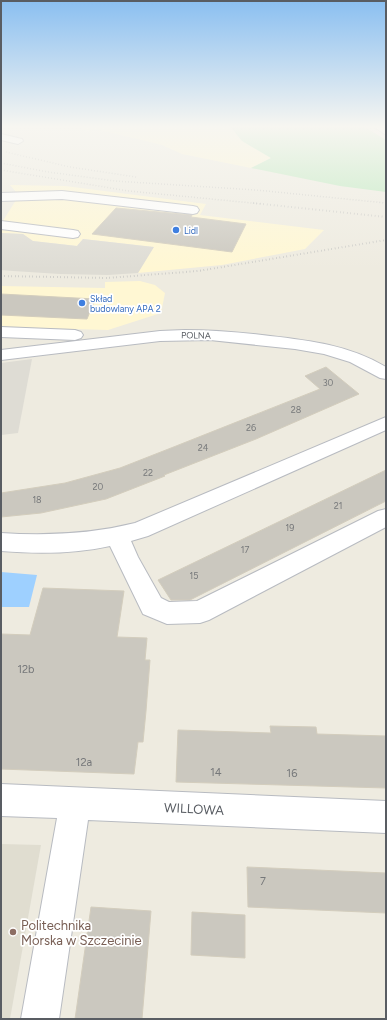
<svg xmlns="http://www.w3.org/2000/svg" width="387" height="1020" viewBox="0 0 387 1020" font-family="Figtree,sans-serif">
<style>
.commercial{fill:#fff7d3}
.industrial{fill:#dedcd4}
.education{fill:#e0ddd0}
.green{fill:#b9e8bb}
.water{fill:#9ed0ff}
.building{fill:#cbc8bf;stroke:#d3cdbd}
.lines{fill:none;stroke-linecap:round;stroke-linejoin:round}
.minor-casing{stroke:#b8bbc1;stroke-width:2}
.minor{fill:#fff;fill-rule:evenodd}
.rail-far1{stroke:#b4b5b6;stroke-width:1.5;stroke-dasharray:0.5 2.5;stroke-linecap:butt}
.rail{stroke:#b4b5b6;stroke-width:2;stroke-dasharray:0.5 3;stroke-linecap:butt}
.shop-dot{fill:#3f7fe0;stroke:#fff;stroke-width:1.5}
.education-dot{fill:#8d6e63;stroke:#fff;stroke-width:1.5}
.labels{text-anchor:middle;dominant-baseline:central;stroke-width:3.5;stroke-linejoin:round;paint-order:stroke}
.far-shop-label{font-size:9px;fill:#366cbe;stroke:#fff;text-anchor:start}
.far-street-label{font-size:9px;fill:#595d63;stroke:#fff}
.number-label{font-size:9px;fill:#76787a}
.near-number-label{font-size:11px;fill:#76787a}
.near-street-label{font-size:13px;fill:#595d63;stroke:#fff}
.near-education-label{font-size:13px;fill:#785e54;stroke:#fff;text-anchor:start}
</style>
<rect width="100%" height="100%" fill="#eeebe0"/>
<g class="commercial">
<path d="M76,126H230L242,141L271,158L251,168L182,154L162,145L96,129L87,131Z"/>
<path d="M10,185L65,186L206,204L200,215L324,230L305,249L222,265L138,273L153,247L83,239L77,246L32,241L23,234L1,233V224L16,200V192Z"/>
<path d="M140,281L155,285L165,293L161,313L108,330L1,327V286L105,288V282Z"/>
</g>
<g class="industrial">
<path d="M1,233L23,234L33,241L77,246L83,239L154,247L138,273L108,275L60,274L13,271L1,270Z"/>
<path d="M32,359L18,433L1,435V363Z"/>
</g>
<path class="education" d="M1,844L41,845L10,1019H1Z"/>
<path class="green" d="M230,126H363L386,140V192L340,186L251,168L271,158L242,141Z"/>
<path class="water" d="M1,572L37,575L29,607H1Z"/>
<g class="building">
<path d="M116,208L192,215L191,217L246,224L232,252L92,234Z"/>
<path d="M1,294L95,299L87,319L1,315Z"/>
<path d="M326,367L359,394L256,439L164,475L165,476L106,499L41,513L1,517V493L65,483L120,468L171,448L320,389L305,376Z"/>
<path d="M386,470V501L190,600H171L158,580Z"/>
<path d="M43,588L124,591L117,637L147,638L145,660H150L146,711L143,742H138L134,774L1,769V634L30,635Z"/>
<path d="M270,726L316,727L317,734L386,736V788L176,782L178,730L271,733Z"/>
<path d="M247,867L386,873V913L248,907Z"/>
<path d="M91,907L151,911L142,1019H75Z"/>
<path d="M192,912L245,915V958L191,955Z"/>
</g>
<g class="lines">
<g class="minor-casing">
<g id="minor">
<path d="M373,126L386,128V135Z"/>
<path d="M1,134L22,139L23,141L18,144L1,140Z"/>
<path d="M62,191L193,206L197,207L199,210L197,213L193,214L62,199L1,201V193Z"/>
<path d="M1,221L73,230L78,231L80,234L78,237L73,238L1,229Z"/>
<path d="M1,327L75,330L81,332L83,335L81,338L75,340L1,337Z"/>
<path d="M185,330C211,330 236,332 262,335C305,340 348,344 386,367V379L380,378L350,362L324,354L295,349L210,340L160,341L1,360V350L160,331Z"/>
<path d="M386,417V430L148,536L131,541L138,557L161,598L169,602L197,601L378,511L386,509V527L209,620L200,623L167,624L143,614L110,546C74,554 37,554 1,551V533C46,536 91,534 135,523Z"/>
<path d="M1,784L386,801V833L88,820L59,1019H21L57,818L1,816Z"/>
</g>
</g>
<use href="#minor" class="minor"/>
<g class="rail-far1">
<path d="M6,152L70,167L136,177"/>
<path d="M1,163L48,172L115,181L256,190L386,203"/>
<path d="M1,170L129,191L262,204"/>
</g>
<g class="rail">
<path d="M253,203L386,217"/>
<path d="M1,276L107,278L198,271L386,240"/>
</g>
</g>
<linearGradient id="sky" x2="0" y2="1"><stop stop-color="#8abff1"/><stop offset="0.47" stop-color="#f7f6f1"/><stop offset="1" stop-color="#f7f6f1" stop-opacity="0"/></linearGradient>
<rect width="387" height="269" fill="url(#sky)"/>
<g class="shop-dot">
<circle cx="176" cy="230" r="4"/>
<circle cx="82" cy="303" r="4"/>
</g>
<circle class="education-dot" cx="13" cy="932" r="4"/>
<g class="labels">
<g class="far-shop-label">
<text x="184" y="230">Lidl</text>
<text x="90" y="298">Skład<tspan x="90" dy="10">budowlany APA 2</tspan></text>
</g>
<g class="far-street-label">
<text transform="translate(196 335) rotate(1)">POLNA</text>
</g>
<g class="number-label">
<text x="328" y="382">30</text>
<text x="296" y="409">28</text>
<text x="251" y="427">26</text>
<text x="203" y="447">24</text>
<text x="148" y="472">22</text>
<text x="98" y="486">20</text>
<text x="37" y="499">18</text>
<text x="338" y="505">21</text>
<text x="290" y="527">19</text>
<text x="245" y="549">17</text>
<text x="194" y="575">15</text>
</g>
<g class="near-number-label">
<text x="26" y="669">12b</text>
<text x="84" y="762">12a</text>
<text x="216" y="772">14</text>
<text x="292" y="773">16</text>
<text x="263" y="881">7</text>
</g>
<g class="near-street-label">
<text transform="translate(194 809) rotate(3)">WILLOWA</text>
</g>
<g class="near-education-label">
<text x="21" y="925">Politechnika<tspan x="21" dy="15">Morska w Szczecinie</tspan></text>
</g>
</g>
<rect width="387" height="1020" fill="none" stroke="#595d63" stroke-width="4"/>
</svg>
